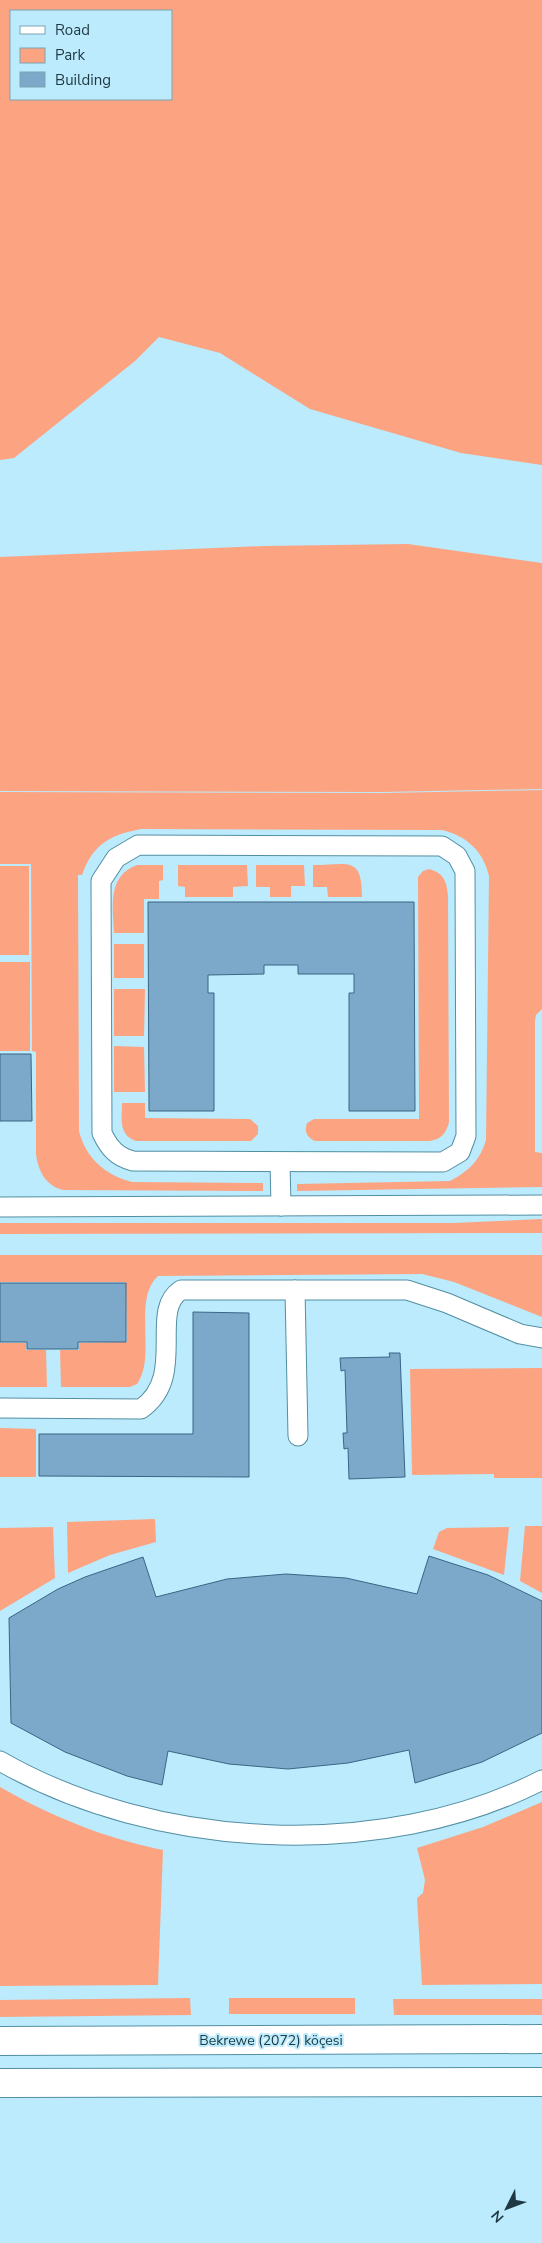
<svg xmlns="http://www.w3.org/2000/svg" width="542" height="2243" viewBox="0 0 542 2243" font-family="'Nunito Sans',sans-serif">
<style>
.green{fill:#fca482;fill-rule:evenodd}
.building{fill:#7ca9ca;stroke:#3b6584}
.lines{fill:none;stroke-linecap:round;stroke-linejoin:round}
.service-casing{stroke:#538fa2;stroke-width:21}
.secondary-casing{stroke:#538fa2;stroke-width:30}
.service{stroke:#fff;stroke-width:19}
.secondary{stroke:#fff;stroke-width:28}
.labels{text-anchor:middle;dominant-baseline:central;stroke-width:4;stroke-linejoin:round;paint-order:stroke}
.street-label{font-size:14px;fill:#1f3841;stroke:#bbebfc}
</style>
<rect width="100%" height="100%" fill="#bbebfc"/>
<g class="green">
<path d="M0,0H542V465L461,453L310,409L220,353L159,337L135,361L14,458L0,460ZM171,11V99H11V11Z"/>
<path d="M408,544L542,563V789L383,792L0,791V557L264,546Z"/>
<path d="M542,790V1009L536,1015L535,1021V1152L542,1153V1187L297,1191V1184L450,1181C469,1171 480,1160 486,1140L489,876C483,851 467,836 442,830L141,829C110,835 93,844 82,875H78L79,1131C86,1158 105,1175 132,1182L263,1183V1191L63,1190C46,1186 38,1171 36,1154V1052L32,1051L31,864H0V792L384,793Z"/>
<path d="M137,865H163V880L159,881V899H144V933H114C113,906 107,876 137,865Z"/>
<path d="M178,865H247L248,886L233,887V897H185V887L178,886Z"/>
<path d="M256,865H304L305,886H291V897H270V887H256Z"/>
<path d="M313,865C348,865 362,855 362,897H328L327,887H313Z"/>
<rect x="0" y="866" width="29" height="89"/>
<path d="M429,869C444,873 447,882 448,896L449,1122C446,1134 441,1139 430,1141H315C307,1137 304,1132 307,1123L314,1119H419L418,877L423,871Z"/>
<rect x="114" y="944" width="30" height="34"/>
<rect x="0" y="962" width="30" height="89"/>
<path d="M114,989H145L144,1036H114Z"/>
<path d="M114,1046L144,1047L145,1092H114Z"/>
<path d="M122,1103H145V1118L250,1119L258,1126V1134L251,1141H136C118,1135 122,1118 122,1103Z"/>
<path d="M542,1219V1233L0,1234V1223H453Z"/>
<path d="M0,1255H542V1317L454,1282L422,1274L158,1276C132,1299 157,1357 137,1384L130,1387H61L60,1350H79V1343L127,1342L126,1282H0Z"/>
<path d="M0,1343H26V1350H46L47,1387H0Z"/>
<path d="M542,1368V1478H494V1474L412,1475L410,1369Z"/>
<path d="M0,1428L36,1429V1477H0Z"/>
<path d="M155,1519L156,1542L110,1555L68,1573L67,1522Z"/>
<path d="M525,1526H542V1593L520,1581Z"/>
<path d="M53,1527L55,1578L0,1611V1528Z"/>
<path d="M509,1527L504,1575L433,1549L439,1532L447,1528Z"/>
<path d="M0,1787C50,1816 107,1839 163,1850L158,1985L0,1986Z"/>
<path d="M542,1802V1984L422,1985L417,1898L423,1893L425,1880L417,1848L483,1827Z"/>
<path d="M190,1998L191,2015L0,2017V2000Z"/>
<rect x="229" y="1998" width="126" height="16"/>
<path d="M393,1999H542V2015H394Z"/>
</g>
<g class="building">
<path d="M148,902H414L415,1111H349V993H354V974H298V965H264V974L208,975V993H214V1111H149Z"/>
<path d="M0,1054H31L32,1121H0Z"/>
<path d="M0,1283H126V1342H78V1349H27V1342H0Z"/>
<path d="M193,1312L249,1313V1477L39,1476V1434H193Z"/>
<path d="M389,1353H400L405,1477L349,1479L348,1448L344,1449L343,1433H347L345,1370L341,1371L340,1358L390,1357Z"/>
<path d="M429,1556L488,1575L542,1601V1733L482,1762L415,1783L409,1750L348,1763L288,1769L229,1764L168,1751L162,1785L127,1776L65,1752L11,1723L9,1618L58,1589L85,1577L143,1557L156,1597L227,1579L286,1574L346,1578L417,1594Z"/>
</g>
<g class="lines">
<g class="service-casing">
<g id="service">
<path d="M138,845L442,846L457,856L465,871L466,1136L460,1152L443,1162L133,1161C117,1157 109,1148 102,1133L101,881L116,858Z"/>
<path d="M280,1162L281,1206"/>
<path d="M0,1207L542,1205"/>
<path d="M295,1290L298,1436"/>
<path d="M0,1408L141,1409C188,1376 148,1311 181,1290H407L447,1303L520,1334L542,1338"/>
<path d="M0,1761C155,1850 382,1862 542,1780"/>
</g>
</g>
<g class="secondary-casing">
<g id="secondary">
<path d="M0,2041L542,2039"/>
<path d="M0,2083L542,2082"/>
</g>
</g>
<use href="#service" class="service"/>
<use href="#secondary" class="secondary"/>
</g>
<g class="labels">
<g class="street-label">
<text x="271" y="2040">Bekrewe (2072) köçesi</text>
</g>
</g>
<rect x="10" y="10" width="162" height="90" fill="#bbebfc" stroke="#7da3b1"/>
<rect x="20" y="26" width="25" height="8" fill="#ffffff" stroke="#7da3b1"/>
<text x="55" y="35" font-size="15" fill="#1f3841">Road</text>
<rect x="20" y="48" width="25" height="15" fill="#fca482" stroke="#7da3b1"/>
<text x="55" y="60" font-size="15" fill="#1f3841">Park</text>
<rect x="20" y="72" width="25" height="15" fill="#7ca9ca" stroke="#7da3b1"/>
<text x="55" y="85" font-size="15" fill="#1f3841">Building</text>
<g transform="translate(507 2208) rotate(228)" stroke="#bbebfc" stroke-width="4" paint-order="stroke">
<path d="M0-4L9 19L0 12L-9 19Z" fill="#1f3841"/>
<text y="-8" font-size="14" font-weight="bold" text-anchor="middle" fill="#1f3841">N</text>
</g>
</svg>
